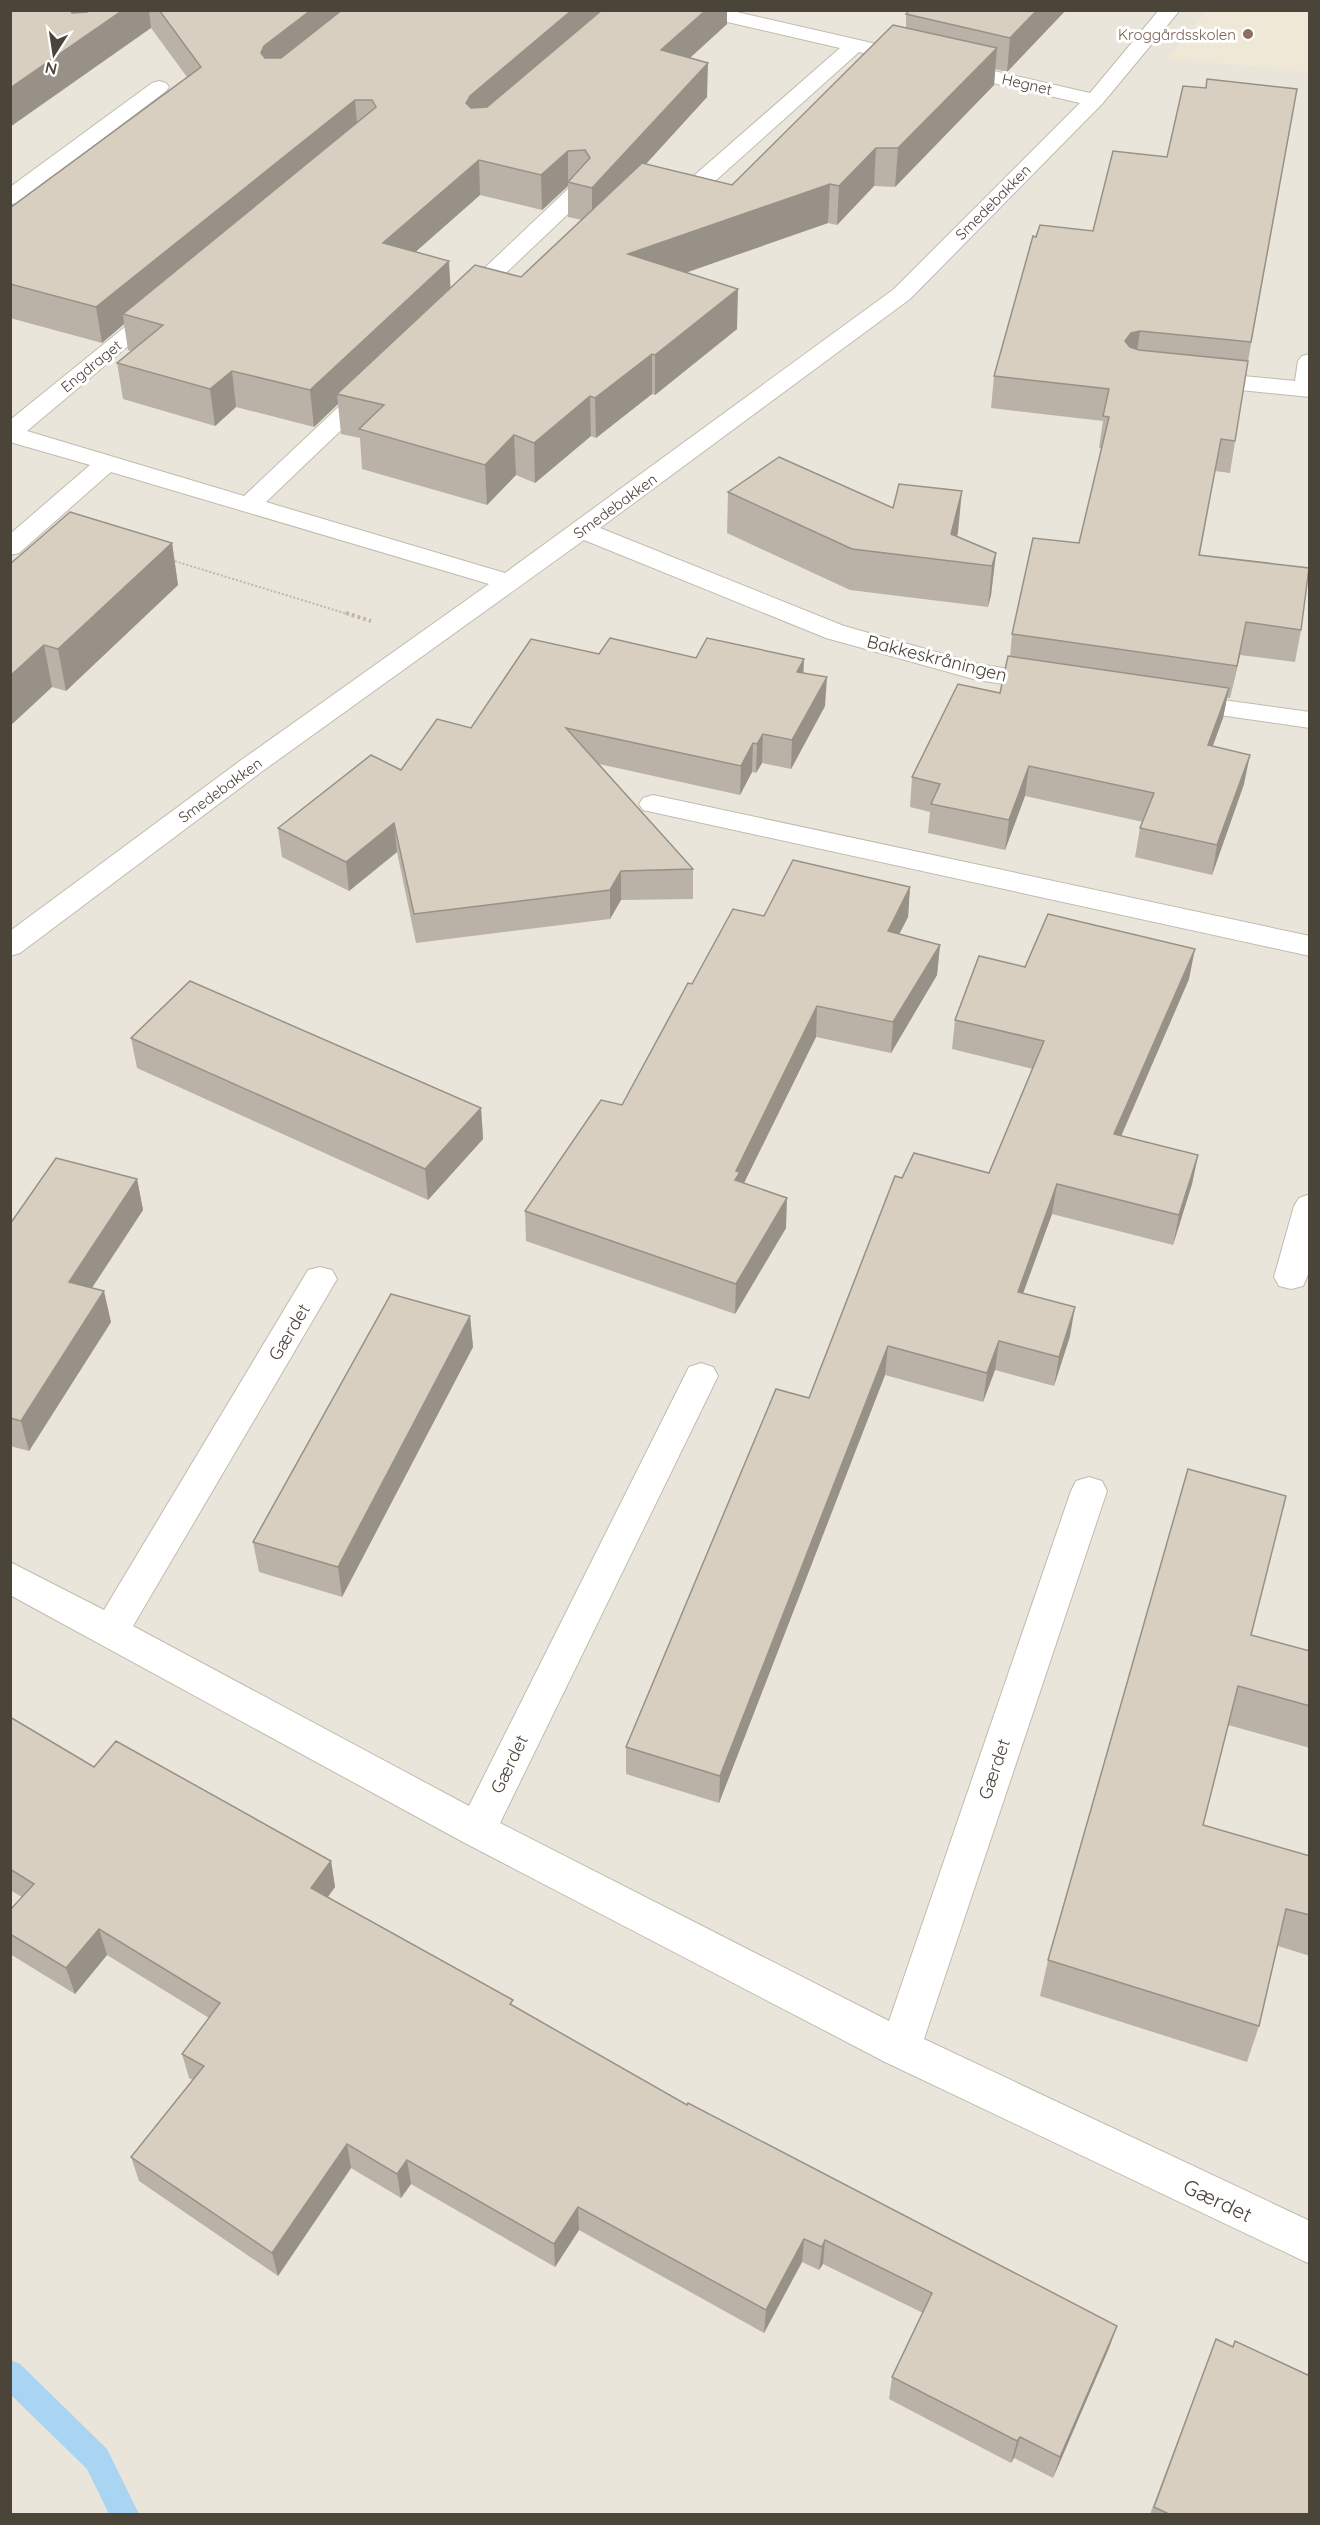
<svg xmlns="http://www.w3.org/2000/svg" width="1320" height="2525" viewBox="0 0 1320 2525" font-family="Quicksand,sans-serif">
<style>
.residential{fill:#eae5da}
.education{fill:#efe8d6}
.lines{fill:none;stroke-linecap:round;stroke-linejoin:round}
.stream{fill:#a9d4f2;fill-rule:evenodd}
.minor-casing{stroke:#c2bbae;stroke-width:2}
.path-far1{stroke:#c4b79f;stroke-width:2;stroke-dasharray:2 2;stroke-linecap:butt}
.path{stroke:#c4b79f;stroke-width:4;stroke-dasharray:3 3;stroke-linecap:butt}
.minor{fill:#fff;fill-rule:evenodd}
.wall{fill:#bab2a6;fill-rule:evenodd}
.shaded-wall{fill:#979187}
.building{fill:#d8cfc1;stroke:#979187;stroke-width:1.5}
.education-dot{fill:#8d6e63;stroke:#fff;stroke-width:2}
.labels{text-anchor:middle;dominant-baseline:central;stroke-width:6;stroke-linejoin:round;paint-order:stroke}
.far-education-label{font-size:15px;fill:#785e54;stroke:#fff;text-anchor:end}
.far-street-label{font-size:15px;fill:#4b4439;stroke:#fff}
.street-label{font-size:18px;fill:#4b4439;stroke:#fff}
.near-street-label{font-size:21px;fill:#4b4439;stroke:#fff}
</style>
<rect width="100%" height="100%" fill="#f6f3ec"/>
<rect class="residential" x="11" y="11" width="1298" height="2503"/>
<path class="education" d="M1207,11H1309V72L1167,58Z"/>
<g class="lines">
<path class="stream" d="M10,2360L20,2364L107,2449L139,2514H109L87,2469L10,2394Z"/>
<g class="minor-casing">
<g id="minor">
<path d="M690,10H728L1090,93L1159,10H1180L1102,104L910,299L600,528L844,626L979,664L1058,677L1062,683L1058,689L1049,691L977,680L826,638L584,540L264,770L20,953L10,956V931L244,758L489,584L111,472L19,553L10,555V534L90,465L10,442V420L152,305H168L171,310L27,431L244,496L364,383H380L384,388L380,393L266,502L505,573L894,289L1080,103L859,52L705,190H689L686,185L689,180L840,48L693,14Z"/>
<path d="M159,81L166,83L169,87L166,91L18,203L10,204V187L152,83Z"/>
<path d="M578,186L586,187L589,192L586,197L471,306H455L452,301L455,296L570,187Z"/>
<path d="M1310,354V397L1201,386L1193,384L1189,379L1193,374L1201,372L1295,381L1298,361L1302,356Z"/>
<path d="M1180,694L1310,712V728L1170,708L1166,702L1170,696Z"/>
<path d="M653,795L1310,936V956L643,810L639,804L643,798Z"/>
<path d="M1310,1194V1270L1303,1286L1291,1289L1279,1286L1274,1277L1294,1206L1299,1198Z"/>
<path d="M320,1267L332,1270L337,1279L133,1626L469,1806L689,1367L701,1363L713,1367L718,1376L500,1823L889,2021L1071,1491L1076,1481L1089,1477L1102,1481L1107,1491L924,2039L1310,2221V2264L885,2062L463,1842L10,1595V1562L104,1610L308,1270Z"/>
</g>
</g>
<path class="path-far1" d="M171,560L351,615"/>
<path class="path" d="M346,613L371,621"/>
<use href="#minor" class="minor"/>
</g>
<g class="wall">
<path d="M10,10H727V24L690,58L707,97L646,164L732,185L906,28V14L908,13V10H1066L1007,72L995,69L994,85L895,187L874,186L837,225L828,223L686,272L737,329L655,395L652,394L596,438L591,436L535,483L516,475L487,505L362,469L360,438L341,434L338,404L314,427L236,407L215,426L123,399L117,363L132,351L128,350L124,324L102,343L10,318V208L187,77L151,28ZM568,186V217L582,220L521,277L451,288L416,251L480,195L542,210Z"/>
<path d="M1206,88L1297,89L1248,361L1230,473L1215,471L1200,555L1301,630L1295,662L1240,655L1230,698H1227L1223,718L1213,746L1244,784L1212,875L1135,857L1140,828L1143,822L1025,796L1005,850L928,833L930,812L910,807L912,777L1000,693L1010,657L1012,634L1079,543L1102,448H1099L1103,421L991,408L994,376L1036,237L1093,231L1167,157Z"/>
<path d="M728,492L893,508L958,532L957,536L996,553L991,595L988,607L850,590L727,533Z"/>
<path d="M172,543L178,585L66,691L52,687L10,726V564Z"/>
<path d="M599,654L696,658L803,673L825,706L791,769L762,763L756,773L752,772L740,795L599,764L693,869V899L621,900L610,919L416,943L397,852L349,891L282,857L278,828L401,770L471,728Z"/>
<path d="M910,887L908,917L899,934L940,945L937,975L891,1053L816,1037L744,1183L786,1228L735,1314L526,1241L525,1211L622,1105L764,916Z"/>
<path d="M1025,967L1189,979L1121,1136L1198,1155L1192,1184L1173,1245L1052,1214L1023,1293L1070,1336L1054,1386L995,1370L983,1402L885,1375L719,1803L626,1774V1747L809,1398L902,1178L989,1173L1033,1069L952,1049L955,1020Z"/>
<path d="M131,1038L481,1108L483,1139L428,1200L137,1068Z"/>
<path d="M137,1179L143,1210L92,1288L111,1322L29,1451L10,1446V1224Z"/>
<path d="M470,1316L473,1347L342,1597L259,1572L253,1542Z"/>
<path d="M1251,1635L1310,1651V1748L1228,1725L1203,1825L1310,1856V1956L1278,1946L1259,2026L1247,2062L1040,1996L1048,1960Z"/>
<path d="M10,1717L94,1767L331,1861L335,1887L328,1897L514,2006L687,2105L1117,2326L1109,2348L1053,2478L1014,2458L1011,2463L889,2399L892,2377L923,2313L823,2264L819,2270L802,2262L764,2333L579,2230L555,2267L411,2184L401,2198L351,2168L278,2276L139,2181L131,2157L193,2080L189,2078L182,2054L209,2018L107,1955L75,1994L10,1954V1910L22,1897L10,1890Z"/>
<path d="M1216,2339L1310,2514H1150Z"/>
</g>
<g class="shaded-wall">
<path d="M67,10H108L76,34Z"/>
<path d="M123,10H149L151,28L10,127V88Z"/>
<path d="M311,10H358L268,80L261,53L264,46Z"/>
<path d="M572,10H612L472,130L466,103L470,96Z"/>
<path d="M706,10H727V24L661,84V50Z"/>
<path d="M1037,10H1066L1007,72L1010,38Z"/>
<path d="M997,48L994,85L895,187L898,148Z"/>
<path d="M708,63L707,97L592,223V188Z"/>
<path d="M355,100L358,134L123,314L124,324L102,343L96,307Z"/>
<path d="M876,148L874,186L837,225L839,186Z"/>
<path d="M568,151V186L542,210L541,175Z"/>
<path d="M479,160L480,195L386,278L383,243Z"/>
<path d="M830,184L828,223L628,293V254Z"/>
<path d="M449,261L451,296L337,394L338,404L314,427L310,390Z"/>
<path d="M738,289L737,329L655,395V355Z"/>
<path d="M1140,331L1135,363L1125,341L1131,333Z"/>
<path d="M652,354V394L596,438L595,398Z"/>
<path d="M232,371L236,407L215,426L210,389Z"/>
<path d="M590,396L591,436L535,483L534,443Z"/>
<path d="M514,435L516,475L487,505L485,465Z"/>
<path d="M962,491L958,532L951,561V534Z"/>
<path d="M172,543L178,585L66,691L58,649Z"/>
<path d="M996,553L991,595L988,607L992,566Z"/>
<path d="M1246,622L1240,655L1230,698L1237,666Z"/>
<path d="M44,645L52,687L10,726V676Z"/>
<path d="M804,659L803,688L797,672Z"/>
<path d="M827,677L825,706L791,769L792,740Z"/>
<path d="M1229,688L1223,718L1202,774L1208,745Z"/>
<path d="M763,734L762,763L756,773L757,744Z"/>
<path d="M753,743L752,772L740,795L741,766Z"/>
<path d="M1250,755L1244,784L1212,875L1217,845Z"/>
<path d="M1029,766L1025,796L1005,850L1009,820Z"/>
<path d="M394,823L397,852L349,891L346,862Z"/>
<path d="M621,871V900L610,919V890Z"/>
<path d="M910,887L908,917L885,962L888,931Z"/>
<path d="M940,945L937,975L891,1053L893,1022Z"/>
<path d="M1195,949L1189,979L1109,1164L1114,1134Z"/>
<path d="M817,1006L816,1037L739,1193L734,1211L736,1171Z"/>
<path d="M481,1108L483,1139L428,1200L425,1169Z"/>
<path d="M1198,1155L1192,1184L1173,1245L1179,1215Z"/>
<path d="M137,1179L143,1210L76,1312L69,1282Z"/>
<path d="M1057,1184L1052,1214L1013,1321L1018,1292Z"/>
<path d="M787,1198L786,1228L735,1314L736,1284Z"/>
<path d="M104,1291L111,1322L29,1451L21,1421Z"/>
<path d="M1075,1307L1070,1336L1054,1386L1059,1357Z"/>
<path d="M470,1316L473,1347L342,1597L338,1567Z"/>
<path d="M999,1341L995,1370L983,1402L987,1373Z"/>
<path d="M888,1346L885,1375L719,1803L720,1776Z"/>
<path d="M331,1861L335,1887L315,1914L311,1888Z"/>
<path d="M99,1929L107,1955L75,1994L66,1968Z"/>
<path d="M347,2144L351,2168L278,2276L272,2253Z"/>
<path d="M407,2160L411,2184L401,2198L397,2174Z"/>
<path d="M578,2207L579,2230L555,2267L554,2244Z"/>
<path d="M804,2239L802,2262L764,2333L766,2310Z"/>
<path d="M825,2240L823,2264L819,2270L822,2247Z"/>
<path d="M1117,2326L1109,2348L1053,2478L1060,2457Z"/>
<path d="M1020,2437L1014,2458L1011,2463L1017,2441Z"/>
</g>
<g class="building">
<path d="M10,10H70L72,13L87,12L89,10H123L10,88Z"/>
<path d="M159,10H311L264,46L261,53L265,58H281L342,10H572L470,96L466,103L471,108L487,107L602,10H706L661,50L708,63L592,188L568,182L590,158L585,150L568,151L541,175L479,160L383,243L449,261L310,390L232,371L210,389L117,363L163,325L123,314L376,107L372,100H355L96,307L10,284V208L201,67Z"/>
<path d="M910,10H1037L1010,38L906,14Z"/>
<path d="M893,25L997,48L898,148H876L839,186L830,184L628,254L738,289L655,355L652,354L595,398L590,396L534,443L514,435L485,465L359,429L384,405L337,394L475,265L521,277L642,163L732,185Z"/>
<path d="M1207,79L1297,89L1251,342L1140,331L1131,333L1125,341L1130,347L1139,350L1248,361L1235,441L1221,439L1199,555L1309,568L1301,630L1246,622L1237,666L1012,634L1033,538L1079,543L1109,417L1103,416L1109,389L994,376L1033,236L1036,237L1040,225L1093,231L1113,151L1167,157L1183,86L1206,88Z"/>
<path d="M779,457L893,508L899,484L962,491L951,534L996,553L992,566L852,549L728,492Z"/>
<path d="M70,512L172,543L58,649L44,645L10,676V564Z"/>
<path d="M610,638L696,658L707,638L804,659L797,672L827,677L792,740L763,734L757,744L753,743L741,766L566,728L693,869L621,871L610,890L414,914L394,823L346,862L278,828L371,755L401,770L437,719L471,728L531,639L599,654Z"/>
<path d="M1008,656L1229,688L1208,745L1250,755L1217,845L1140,828L1154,793L1029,766L1009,820L931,804L940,784L912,777L958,684L1000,693Z"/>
<path d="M793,860L910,887L888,931L940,945L893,1022L817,1006L736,1171L740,1172L735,1180L787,1198L736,1284L525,1211L601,1100L622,1105L688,983L692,984L733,909L764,916Z"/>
<path d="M1048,914L1195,949L1114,1134L1198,1155L1179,1215L1057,1184L1018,1292L1075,1307L1059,1357L999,1341L987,1373L888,1346L720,1776L626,1747L776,1389L809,1398L895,1176L902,1178L914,1153L989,1173L1044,1041L955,1020L979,956L1025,967Z"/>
<path d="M190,981L481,1108L425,1169L131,1038Z"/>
<path d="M56,1158L137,1179L69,1282L104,1291L21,1421L10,1418V1224Z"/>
<path d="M391,1294L470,1316L338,1567L253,1542Z"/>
<path d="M1188,1469L1286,1496L1251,1635L1310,1651V1706L1238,1686L1203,1825L1310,1856V1915L1286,1909L1259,2026L1048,1960Z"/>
<path d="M10,1717L94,1767L116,1741L331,1861L311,1888L513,2000L510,2004L687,2105L688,2103L1117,2326L1060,2457L1020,2437L1017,2441L892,2377L932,2293L825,2240L822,2247L804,2239L766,2310L578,2207L554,2244L407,2160L397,2174L347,2144L272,2253L131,2157L204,2066L182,2054L220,2003L99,1929L66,1968L10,1934V1910L34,1884L10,1869Z"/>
<path d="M1216,2339L1233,2347L1235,2341L1310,2376V2514H1169L1154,2507Z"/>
</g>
<circle class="education-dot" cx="1248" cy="34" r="6"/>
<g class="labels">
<g class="far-education-label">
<text x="1236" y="34">Kroggårdsskolen</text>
</g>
<g class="far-street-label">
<text transform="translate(1027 84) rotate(13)">Hegnet</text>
<text transform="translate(993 202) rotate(-45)">Smedebakken</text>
<text transform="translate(91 366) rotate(-39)">Engdraget</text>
<text transform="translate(615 506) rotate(-36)">Smedebakken</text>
<text transform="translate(220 790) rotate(-36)">Smedebakken</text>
</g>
<g class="street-label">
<text transform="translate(937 658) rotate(14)">Bakkeskråningen</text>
<text transform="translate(289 1332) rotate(-59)">Gærdet</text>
<text transform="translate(509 1764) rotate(-64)">Gærdet</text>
<text transform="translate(994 1769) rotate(-71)">Gærdet</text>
</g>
<g class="near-street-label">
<text transform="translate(1218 2200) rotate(25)">Gærdet</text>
</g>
</g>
<rect width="1320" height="2525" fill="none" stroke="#4b4439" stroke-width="24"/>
<g transform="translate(54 54) rotate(192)" stroke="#ffffff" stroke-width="4.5" paint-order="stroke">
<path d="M0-4.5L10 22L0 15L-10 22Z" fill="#4b4439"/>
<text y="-9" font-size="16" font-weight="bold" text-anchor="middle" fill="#4b4439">N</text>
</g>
</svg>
